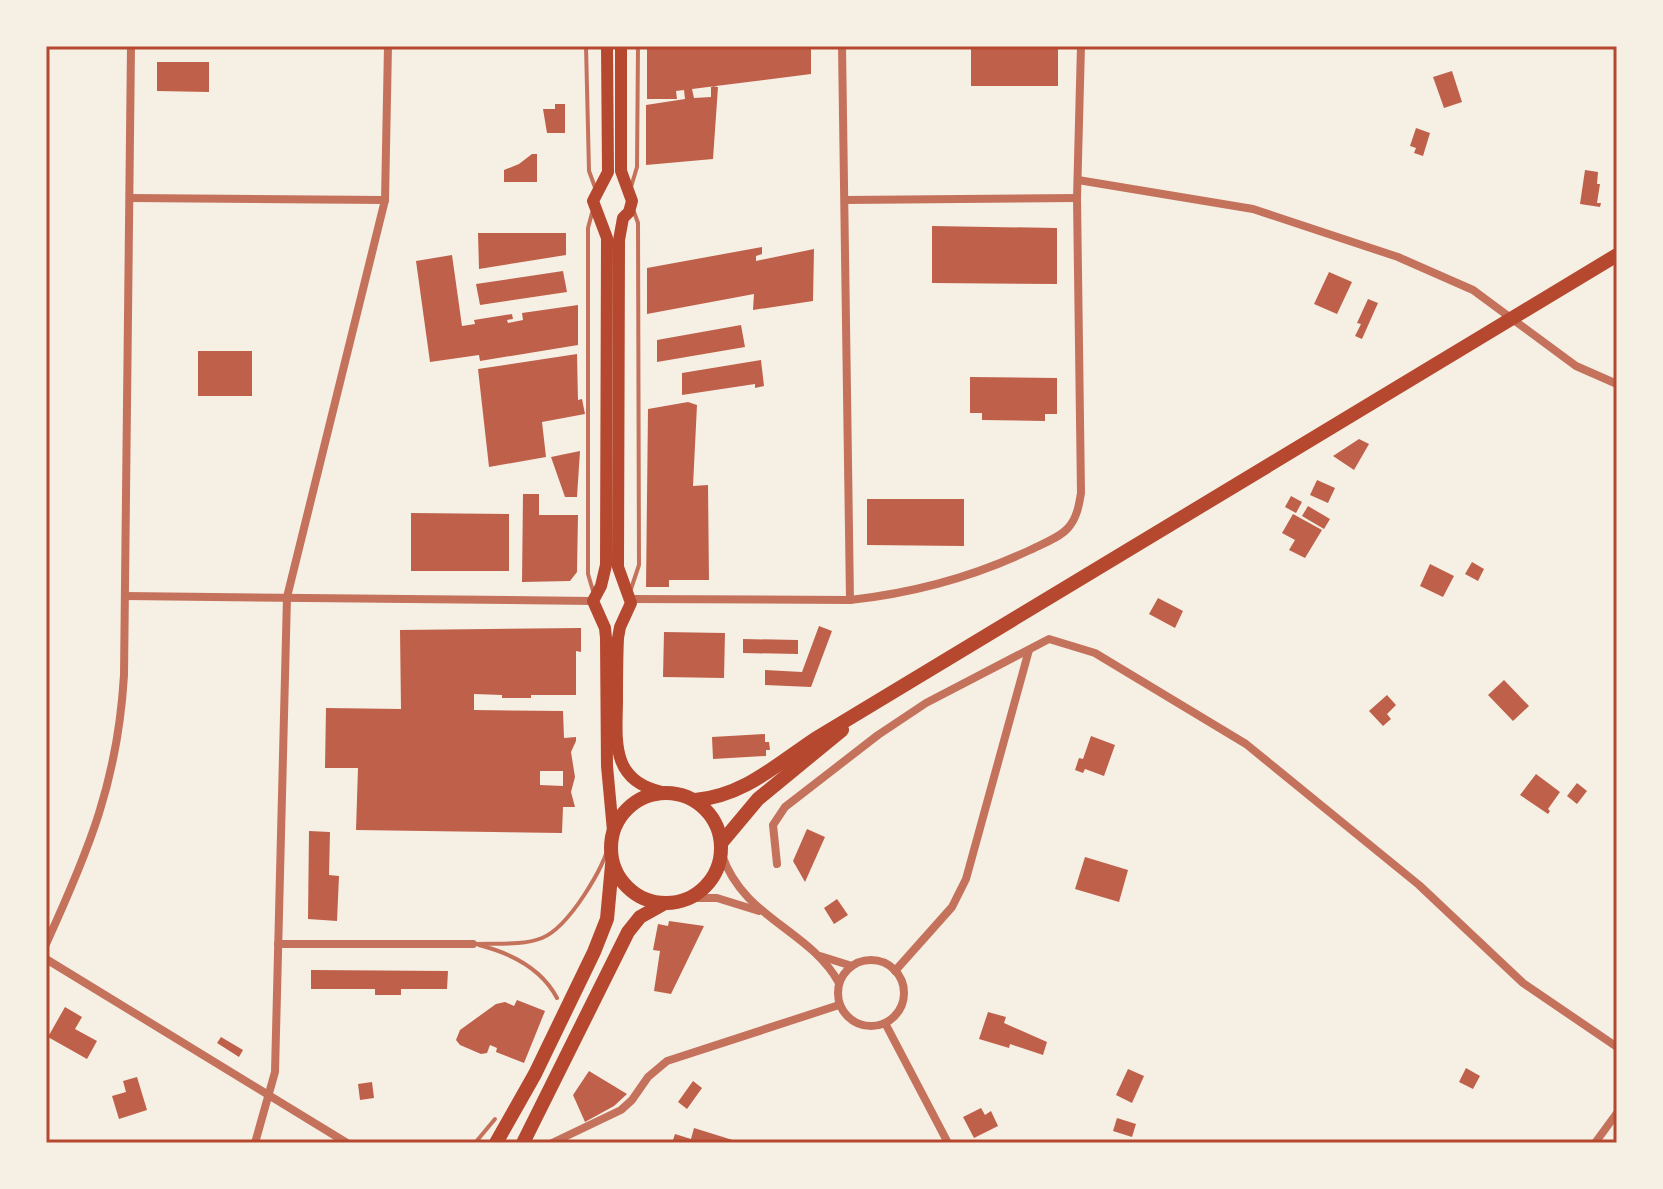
<svg xmlns="http://www.w3.org/2000/svg" width="1663" height="1189" viewBox="0 0 1663 1189" font-family="Lato,sans-serif">
<style>
.building{fill:#bf614a;fill-rule:evenodd}
.lines{fill:none;stroke-linecap:round;stroke-linejoin:round}
.service{stroke:#c5725c;stroke-width:4}
.minor{stroke:#c5725c;stroke-width:8}
.secondary{stroke:#b5482f;stroke-width:12}
.trunk{stroke:#b5482f;stroke-width:14}
.neatline{fill:none;stroke:#b5482f;stroke-width:3}
</style>
<rect width="100%" height="100%" fill="#f6efe4"/>
<g class="building">
<path d="M647,46H811V74L692,89L694,98L711,97V86L718,87L713,159L646,165V105L685,99L684,90L676,91L677,99H647Z"/>
<rect x="971" y="46" width="87" height="40"/>
<path d="M157,62H209V92L157,91Z"/>
<path d="M1452,71L1462,102L1444,108L1433,77Z"/>
<path d="M555,104H565V133H547L543,109H555Z"/>
<path d="M1416,128L1430,133L1423,156L1414,153L1416,148L1410,146Z"/>
<path d="M532,154H537V182H504V170L519,164Z"/>
<path d="M1585,170L1598,172L1597,184H1600L1597,203H1601L1600,207L1580,204Z"/>
<path d="M932,226L1057,228V284L932,283Z"/>
<path d="M478,233H566V255L479,269Z"/>
<path d="M762,247V254L756,256V261L814,249L813,301L753,310L754,294L647,314V268Z"/>
<path d="M452,255L462,326L475,324L474,320L512,314L513,319L507,320L508,323L523,320L522,313L578,305V345L480,361L479,355L430,362L416,261Z"/>
<path d="M563,271L567,292L480,305L476,284Z"/>
<path d="M1329,272L1352,282L1337,314L1314,304Z"/>
<path d="M1368,299L1378,303L1362,339L1355,336L1361,324L1357,323Z"/>
<path d="M741,325L745,347L657,362V340Z"/>
<rect x="198" y="351" width="54" height="45"/>
<path d="M577,354L578,400L582,399L585,414L542,422L546,457L489,467L478,369Z"/>
<path d="M761,360L764,386L755,388V384L682,395V373Z"/>
<path d="M970,377L1057,378V414H1045V421L982,420V413H970Z"/>
<path d="M688,402L697,405L693,486L708,485L709,580H669V587H646L648,409Z"/>
<path d="M1359,439L1369,444L1354,470L1333,456Z"/>
<path d="M580,451L577,497H565L551,457Z"/>
<path d="M1317,480L1335,488L1328,503L1310,495Z"/>
<path d="M523,494H539V515H578L577,572L570,581L522,582Z"/>
<path d="M1291,496L1302,502L1296,513L1285,507Z"/>
<path d="M867,499H964V546L867,545Z"/>
<path d="M1308,506L1330,519L1324,529L1302,516Z"/>
<path d="M411,513L509,514V571H411Z"/>
<path d="M1293,514L1322,530L1305,558L1289,550L1295,540L1282,533Z"/>
<path d="M1472,562L1484,569L1478,581L1465,574Z"/>
<path d="M1430,564L1454,576L1443,597L1420,586Z"/>
<path d="M1158,598L1183,611L1175,628L1149,614Z"/>
<path d="M819,626L832,631L811,687L765,685V670L802,672Z"/>
<path d="M581,628V652L576,651V695H531V698H502V695L474,694V710L563,711L564,738L576,737V741L571,752L575,777L571,792L575,807H563L562,833L356,830L358,768H325L326,708L401,709L400,630ZM540,771H563V786L540,785Z"/>
<path d="M664,632L725,633L724,678L663,677Z"/>
<path d="M743,639L798,640V654L743,653Z"/>
<path d="M1504,680L1529,706L1513,721L1488,695Z"/>
<path d="M1387,695L1396,705L1387,714L1391,719L1383,726L1369,711Z"/>
<path d="M765,734V742H769L770,750H766V756L713,759L712,737Z"/>
<path d="M1091,736L1115,745L1104,776L1085,769L1083,773L1075,770L1079,758L1083,759Z"/>
<path d="M1536,774L1560,792L1548,809L1550,811L1548,814L1520,795Z"/>
<path d="M1577,783L1587,791L1577,804L1567,796Z"/>
<path d="M807,829L825,837L805,882L793,861Z"/>
<path d="M309,831L330,832L329,875L339,876L337,921L308,919Z"/>
<path d="M1085,857L1128,870L1119,902L1075,889Z"/>
<path d="M837,899L848,915L834,924L824,908Z"/>
<path d="M669,921L704,926L671,994L654,991L660,951L653,950L658,924L668,926Z"/>
<path d="M311,970L448,971L447,989H401V995H375V989H311Z"/>
<path d="M517,1000L545,1011L524,1063L496,1052L497,1048L490,1045L487,1053L481,1054L460,1045L456,1040L460,1030L496,1004L505,1002L514,1006Z"/>
<path d="M65,1007L82,1017L75,1029L97,1041L87,1059L48,1037Z"/>
<path d="M988,1012L1006,1017L1004,1023L1047,1042L1043,1055L1010,1044L1009,1048L979,1039Z"/>
<path d="M221,1037L243,1050L239,1057L217,1043Z"/>
<path d="M1466,1068L1480,1076L1473,1089L1459,1082Z"/>
<path d="M1128,1069L1144,1076L1132,1103L1116,1095Z"/>
<path d="M589,1071L627,1094L614,1106L585,1122L573,1095Z"/>
<path d="M137,1077L147,1110L119,1119L112,1096L126,1092L123,1081Z"/>
<path d="M693,1081L702,1088L687,1109L678,1102Z"/>
<path d="M372,1082L374,1098L360,1100L358,1084Z"/>
<path d="M981,1108L985,1115L991,1111L998,1126L974,1138L963,1117Z"/>
<path d="M1117,1118L1136,1124L1132,1137L1113,1131Z"/>
<path d="M694,1128L739,1142V1143H672L675,1134L691,1139Z"/>
</g>
<g class="lines">
<g class="service">
<path d="M586,46L589,171L596,190"/>
<path d="M631,187L637,167L638,46"/>
<path d="M592,213L588,228V574L593,591"/>
<path d="M631,589L639,565L638,223L634,212"/>
<path d="M473,944C495,943 522,946 542,938C569,927 604,868 610,841"/>
<path d="M479,945C510,953 542,969 557,998"/>
<path d="M475,1143L495,1119"/>
</g>
<g class="minor">
<path d="M842,46L850,600"/>
<path d="M1078,180L1253,209L1398,257L1473,290L1576,366L1617,384"/>
<path d="M130,198L385,200"/>
<path d="M845,200L1077,198"/>
<path d="M125,596L593,601"/>
<path d="M631,599L850,600C914,593 973,577 1030,550C1042,544 1059,538 1068,528C1077,518 1079,505 1081,493L1077,198L1081,46"/>
<path d="M722,855C744,919 809,929 839,983"/>
<path d="M777,864L773,825L785,807L878,735L926,703L1049,639L1095,653L1246,744L1419,885L1523,983L1617,1047"/>
<path d="M694,898H717L759,911"/>
<path d="M46,944C89,850 118,780 124,675L131,46"/>
<path d="M278,944H473"/>
<path d="M820,956L852,966"/>
<path d="M46,959L347,1143"/>
<circle cx="871" cy="993" r="33"/>
<path d="M895,971L952,907L966,879L1029,650"/>
<path d="M885,1023L948,1143"/>
<path d="M255,1143L275,1072L287,597L385,200L388,46"/>
<path d="M552,1143L621,1110L632,1100L648,1077L667,1061L839,1005"/>
<path d="M1595,1143L1617,1113"/>
</g>
<g class="secondary">
<path d="M607,46L608,172L593,201L607,238L606,565L601,586L593,601L605,628L606,638L607,766L613,831"/>
<path d="M621,46V171L632,201L629,212L623,218L619,240L618,567L631,603L620,627L618,638C617,659 617,680 617,702C616,744 612,781 662,792"/>
</g>
<g class="trunk">
<circle cx="666" cy="848" r="55"/>
<path d="M695,800C743,796 776,765 815,739L1617,255"/>
<path d="M722,842L758,799L842,730"/>
<path d="M496,1143L535,1074L594,952L607,919L612,865"/>
<path d="M523,1143L628,932L640,917L665,903"/>
</g>
</g>
<rect width="1663" height="1189" fill="none" stroke="#f6efe4" stroke-width="96"/>
<rect x="48" y="48" width="1567" height="1093" class="neatline"/>
</svg>
